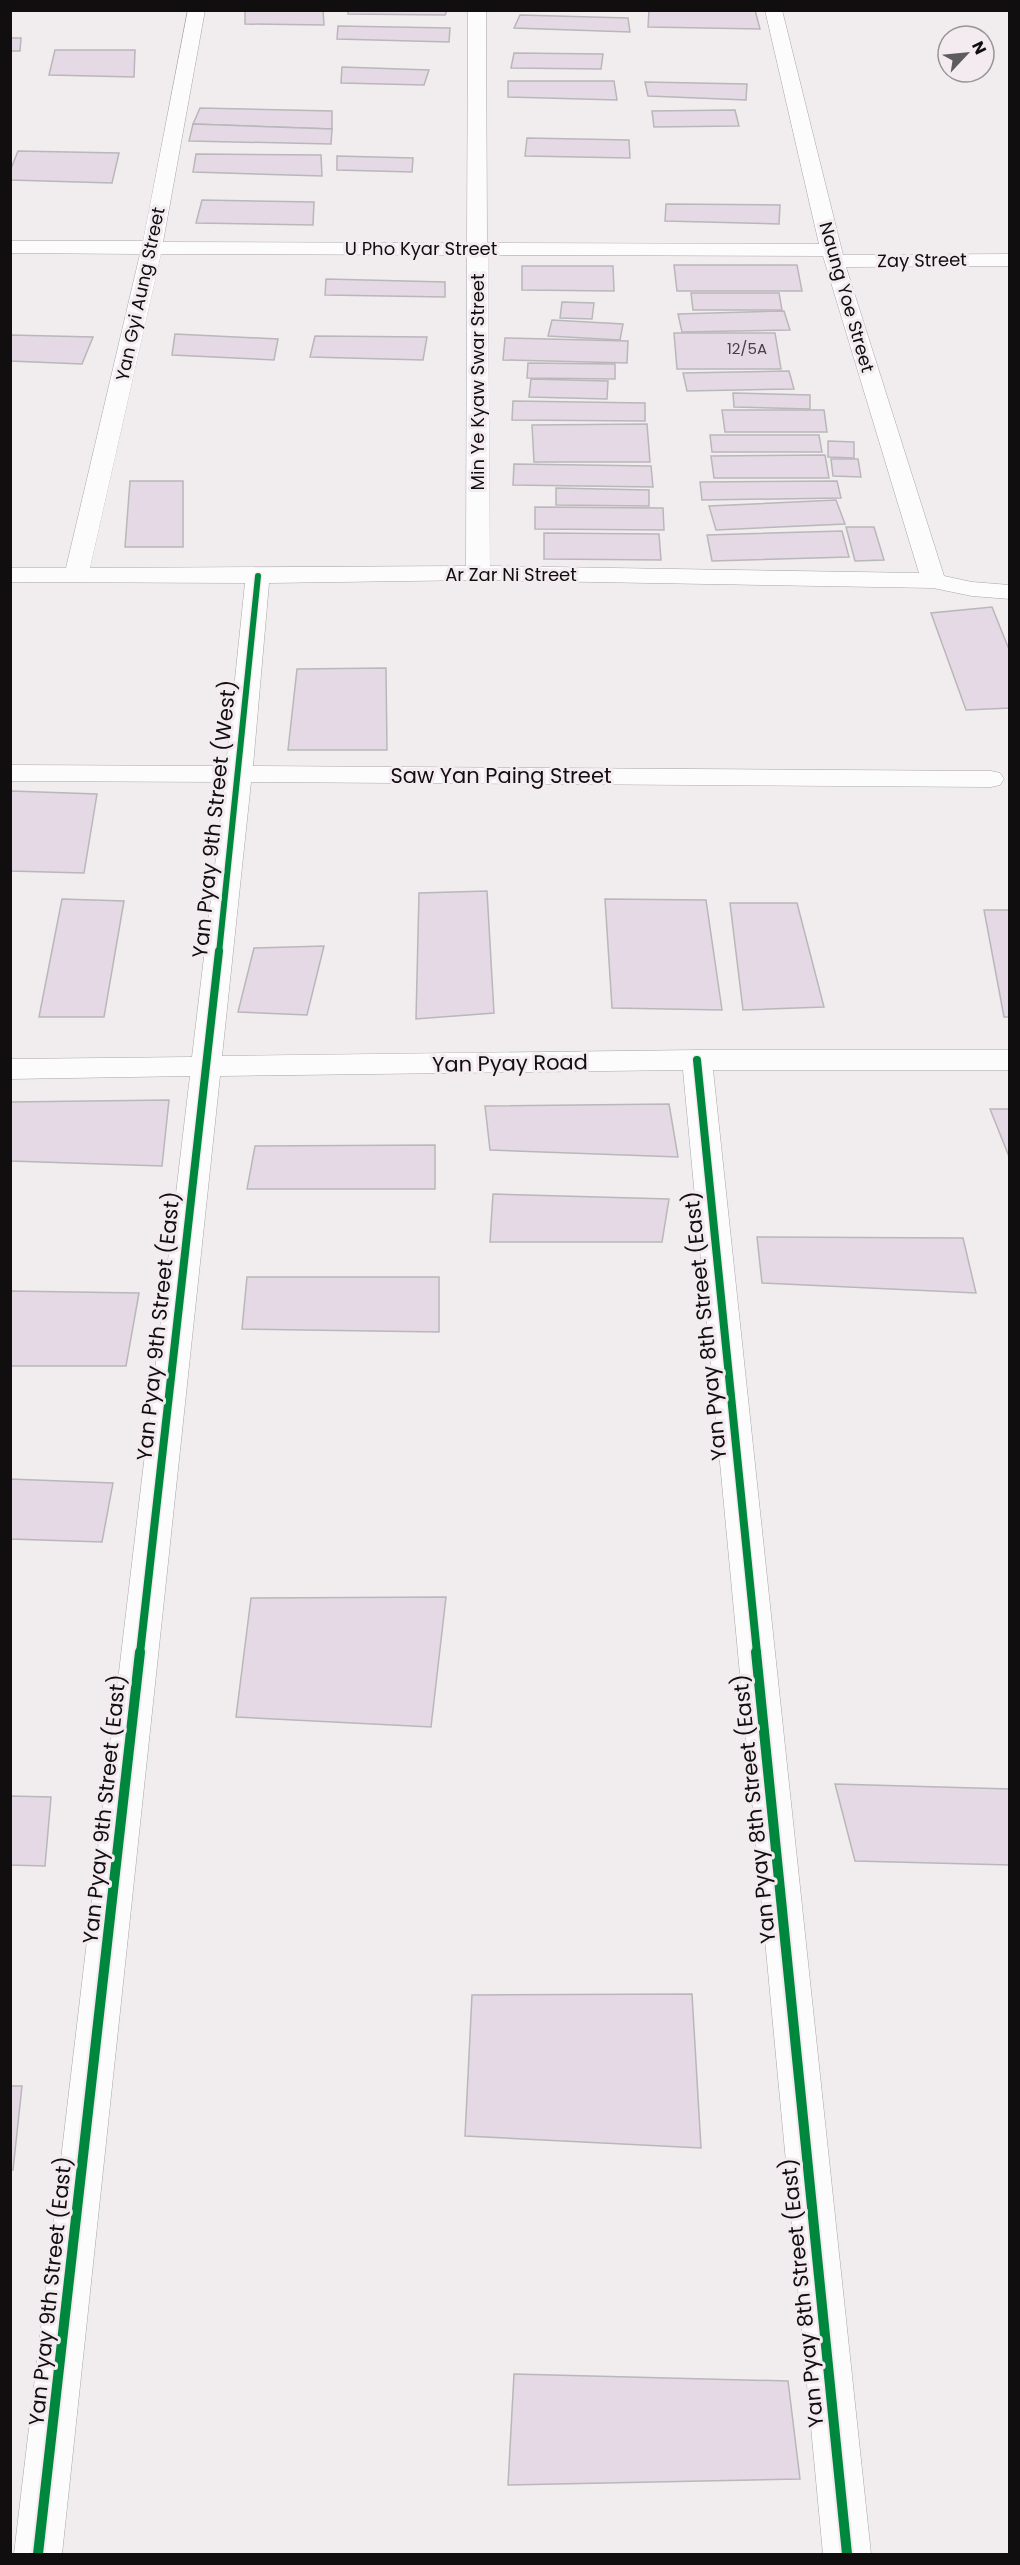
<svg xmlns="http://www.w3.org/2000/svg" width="1020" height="2565" viewBox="0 0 1020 2565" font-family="Poppins,sans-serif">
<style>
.building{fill:#e4d9e5;stroke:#b9b7b9;stroke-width:1.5}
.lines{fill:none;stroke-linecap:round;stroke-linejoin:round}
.minor-casing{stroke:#a9a6a8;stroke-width:1}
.minor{fill:#fdfcfd;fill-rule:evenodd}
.cycleway-far2-casing{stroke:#f3ebf0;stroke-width:9}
.cycleway-far1-casing{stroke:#f3ebf0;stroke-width:11}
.cycleway-casing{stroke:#f3ebf0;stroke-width:14}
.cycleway-far2{stroke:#00873e;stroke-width:6}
.cycleway-far1{stroke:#00873e;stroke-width:8}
.cycleway{stroke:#00873e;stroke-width:10}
.labels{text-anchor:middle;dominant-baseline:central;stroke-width:6;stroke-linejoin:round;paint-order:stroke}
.far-number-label{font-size:15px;fill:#454144}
.far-street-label{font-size:18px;fill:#100e0f;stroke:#f3ebf0}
.street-label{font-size:21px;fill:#100e0f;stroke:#f3ebf0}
</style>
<rect width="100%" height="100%" fill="#f1edef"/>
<g class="building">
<path d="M245,10H323L324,25L245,24Z"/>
<path d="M348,10H447L445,15L348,14Z"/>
<path d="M649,10H755L760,29L648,27Z"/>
<path d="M520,15L628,18L630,32L514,28Z"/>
<path d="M338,26L450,28L449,42L337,39Z"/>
<path d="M10,38H21L20,51H10Z"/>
<path d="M55,50H135L134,77L49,75Z"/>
<path d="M514,53L603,54L601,69L511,68Z"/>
<path d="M342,67L429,70L424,85L341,83Z"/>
<path d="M508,81H614L617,100L508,97Z"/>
<path d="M645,82L747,84L746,100L648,96Z"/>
<path d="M200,108L332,111V129L193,124Z"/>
<path d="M735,110L739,126L654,127L652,111Z"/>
<path d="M193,124L332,129L331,144L189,141Z"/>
<path d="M527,138L629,140L630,158L525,156Z"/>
<path d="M18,151L119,153L112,183L10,180V171Z"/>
<path d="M196,154L321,155L322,176L193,172Z"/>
<path d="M337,156L413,158L412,172L337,170Z"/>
<path d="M202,200L314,202L313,225L196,223Z"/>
<path d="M666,204L780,205L779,224L665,221Z"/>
<path d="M674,265H797L802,291H677Z"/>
<path d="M522,266H613L614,291L522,290Z"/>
<path d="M326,279L445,282V297L325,295Z"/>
<path d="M691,293H779L782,310H693Z"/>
<path d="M562,302L594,303L592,319L560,318Z"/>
<path d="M784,311L790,330L682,332L678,314Z"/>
<path d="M552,320L623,324L620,340L548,336Z"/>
<path d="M674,333H775L781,369H677Z"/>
<path d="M175,334L278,339L274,360L172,355Z"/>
<path d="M10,335L93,337L82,364L10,361Z"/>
<path d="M315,336L427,337L423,360L310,357Z"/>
<path d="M505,338L628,341L627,363L503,360Z"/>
<path d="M528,363L615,364V379L527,378Z"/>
<path d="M789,371L794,389L687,391L683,373Z"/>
<path d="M531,379L608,381L607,399L529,397Z"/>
<path d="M733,393L810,395V409L734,407Z"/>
<path d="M513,401L645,403V421L512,420Z"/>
<path d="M722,410H824L827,432H725Z"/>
<path d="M647,424L650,462H534L532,425Z"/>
<path d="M710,435H819L822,452H712Z"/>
<path d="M828,441L854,442V458L828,457Z"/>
<path d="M825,455L829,478H714L711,456Z"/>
<path d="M831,459H858L861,477L833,476Z"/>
<path d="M514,464L651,466L653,487L513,485Z"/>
<path d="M130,481H183V547H125Z"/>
<path d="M837,481L841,498L702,500L700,482Z"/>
<path d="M556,488L649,490V506L556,505Z"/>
<path d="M836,500L845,524L716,530L709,506Z"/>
<path d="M535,507L663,508L664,530L535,529Z"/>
<path d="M846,527H874L884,560L855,561Z"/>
<path d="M842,531L849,557L712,561L707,535Z"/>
<path d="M544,533L659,534L661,560L544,559Z"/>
<path d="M992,607L1010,652V708L966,710L931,613Z"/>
<path d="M386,668L387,750H288L297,669Z"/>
<path d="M11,791L97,794L84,873L10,871Z"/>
<path d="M487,891L494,1013L416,1019L419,893Z"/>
<path d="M62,899L124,901L104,1017H39Z"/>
<path d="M605,899L706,900L722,1010L612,1008Z"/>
<path d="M730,903H797L824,1007L743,1010Z"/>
<path d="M984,910H1010V1017H1004Z"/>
<path d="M324,946L307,1015L238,1012L254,948Z"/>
<path d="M169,1100L162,1166L10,1161V1102Z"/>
<path d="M669,1104L678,1157L490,1150L485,1106Z"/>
<path d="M990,1109H1010V1159Z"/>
<path d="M435,1145V1189H247L255,1146Z"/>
<path d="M493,1194L669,1199L662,1242H490Z"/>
<path d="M757,1237L963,1238L976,1293L762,1283Z"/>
<path d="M247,1277H439V1332L242,1329Z"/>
<path d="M10,1291L139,1293L126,1366H10Z"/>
<path d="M10,1479L113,1483L102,1542L10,1539Z"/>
<path d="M446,1597L431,1727L236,1717L251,1598Z"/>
<path d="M835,1784L1010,1789V1865L855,1861Z"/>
<path d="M10,1796L51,1797L45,1866L10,1865Z"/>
<path d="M692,1994L701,2148L465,2136L472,1995Z"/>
<path d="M10,2086H22L13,2170H10Z"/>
<path d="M514,2374L788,2381L800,2479L508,2485Z"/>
</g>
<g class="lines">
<g class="minor-casing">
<path id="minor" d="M188,10H205L163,242L467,243L468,10H486L487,243L819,244L765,10H782L843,255L1010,254V266L846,267L944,576L972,582L1010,585V599L972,596L933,588L478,580L269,583L253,766L991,771L1000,773L1004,779L1000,785L991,787L251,782L222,1056L697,1050H1010V1070H713L871,2554H823L683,1070L220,1076L62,2554H14L190,1076L10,1079V1059L192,1057L225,782L10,781V765L226,766L245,583L10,582V568H66L140,254L10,253V241H143ZM161,254L467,255L466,566L90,568ZM488,255L823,256L919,573L490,566Z"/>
</g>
<use href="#minor" class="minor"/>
<g class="cycleway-far2-casing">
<path id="cycleway-far2" d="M219,953L258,576"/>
</g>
<g class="cycleway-far1-casing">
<g id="cycleway-far1">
<path d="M697,1060L757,1653"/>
<path d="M140,1653L219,951"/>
</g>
</g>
<g class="cycleway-casing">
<g id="cycleway">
<path d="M756,1652L847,2554"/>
<path d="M38,2554L140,1652"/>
</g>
</g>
<use href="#cycleway-far2" class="cycleway-far2"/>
<use href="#cycleway-far1" class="cycleway-far1"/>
<use href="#cycleway" class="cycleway"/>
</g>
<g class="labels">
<g class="far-number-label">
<text x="747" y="348">12/5A</text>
</g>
<g class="far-street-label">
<text x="421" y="248">U Pho Kyar Street</text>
<text transform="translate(922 260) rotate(-1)">Zay Street</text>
<text transform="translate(140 294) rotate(-78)">Yan Gyi Aung Street</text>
<text transform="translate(847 297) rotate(74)">Naung Yoe Street</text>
<text transform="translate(477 382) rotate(-90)">Min Ye Kyaw Swar Street</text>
<text x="511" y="574">Ar Zar Ni Street</text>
</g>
<g class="street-label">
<text x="501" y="775">Saw Yan Paing Street</text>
<text transform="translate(214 819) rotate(-84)">Yan Pyay 9th Street (West)</text>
<text transform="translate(510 1063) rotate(-1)">Yan Pyay Road</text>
<text transform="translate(158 1326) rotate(-84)">Yan Pyay 9th Street (East)</text>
<text transform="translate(705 1326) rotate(-96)">Yan Pyay 8th Street (East)</text>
<text transform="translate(104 1809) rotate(-84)">Yan Pyay 9th Street (East)</text>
<text transform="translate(754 1809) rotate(-96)">Yan Pyay 8th Street (East)</text>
<text transform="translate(50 2291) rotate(-84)">Yan Pyay 9th Street (East)</text>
<text transform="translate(802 2293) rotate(-96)">Yan Pyay 8th Street (East)</text>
</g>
</g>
<rect width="1020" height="2565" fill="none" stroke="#100e0f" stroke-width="24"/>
<g transform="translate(966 54) rotate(64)"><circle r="28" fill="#f3ebf0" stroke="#989396" stroke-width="1.5"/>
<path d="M0-4.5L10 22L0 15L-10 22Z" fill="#5f5c5d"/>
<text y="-9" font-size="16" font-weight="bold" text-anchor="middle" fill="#100e0f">N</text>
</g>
</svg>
